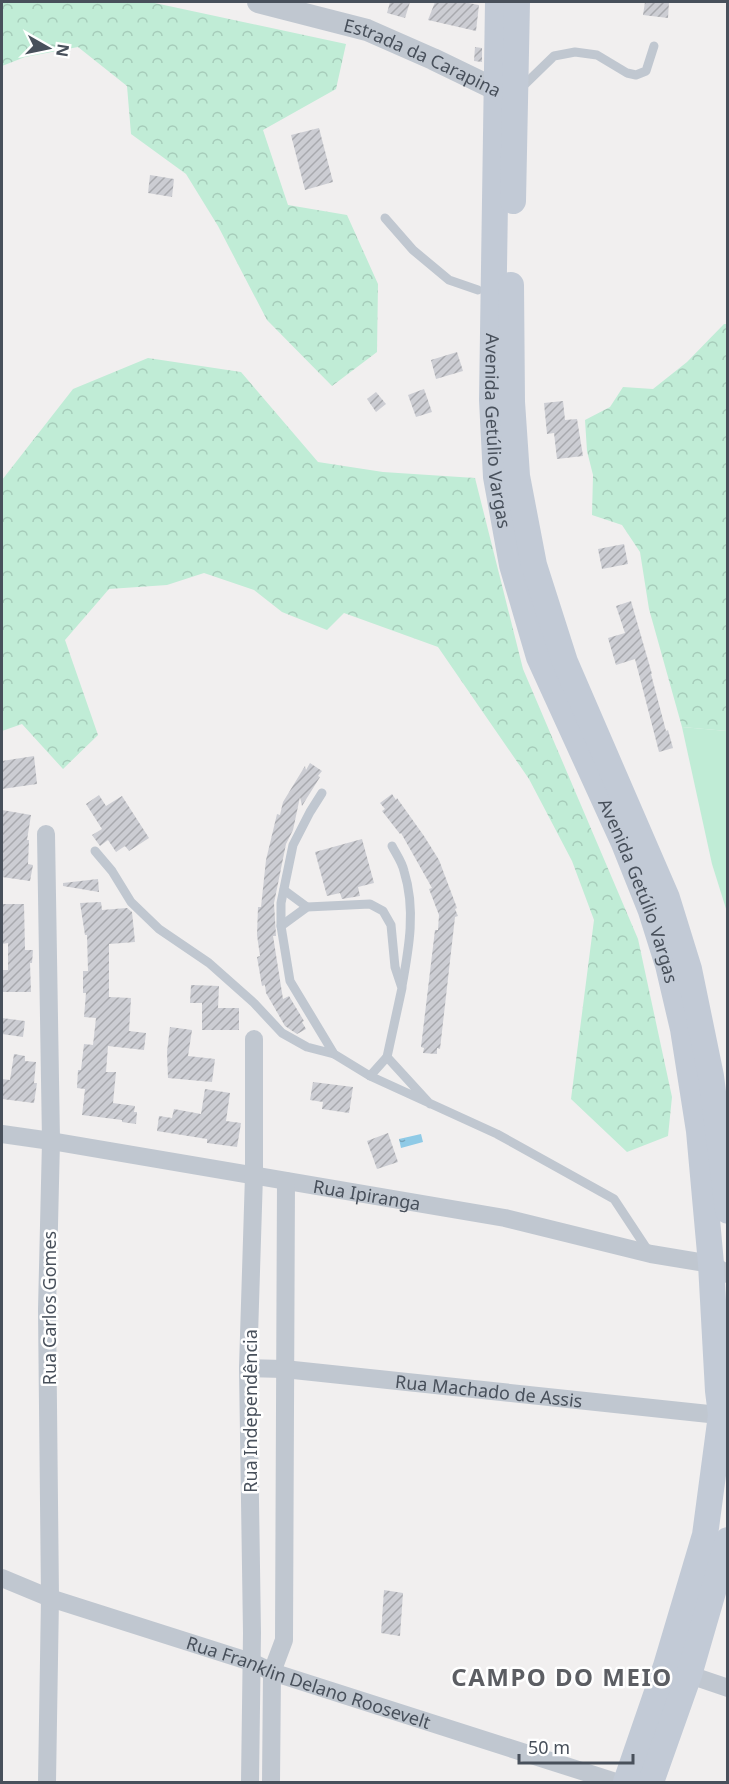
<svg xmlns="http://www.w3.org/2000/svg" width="729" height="1784" viewBox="0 0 729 1784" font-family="'Noto Sans',sans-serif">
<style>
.grass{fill:#c0ecd6}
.forest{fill:url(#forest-crowns)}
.water{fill:url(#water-ripples)}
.building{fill:url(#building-hatch)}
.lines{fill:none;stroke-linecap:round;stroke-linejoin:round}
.service{stroke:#c0c7d0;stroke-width:9}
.minor{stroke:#c0c7d0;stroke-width:18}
.tertiary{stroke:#c0c7d0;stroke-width:22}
.secondary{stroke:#c2cad6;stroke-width:26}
.labels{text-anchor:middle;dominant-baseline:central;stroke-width:5;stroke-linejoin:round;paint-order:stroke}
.street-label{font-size:18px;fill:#48505b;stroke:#fff}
.district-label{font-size:24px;font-weight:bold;letter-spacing:1.5px;fill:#5c5e63;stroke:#fff}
</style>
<defs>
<pattern id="forest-crowns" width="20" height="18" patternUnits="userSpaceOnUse" patternTransform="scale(1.5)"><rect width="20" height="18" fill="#c0ecd6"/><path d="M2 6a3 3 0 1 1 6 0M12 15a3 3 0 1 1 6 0" fill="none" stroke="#a6ccba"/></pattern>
<pattern id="water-ripples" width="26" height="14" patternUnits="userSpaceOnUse" patternTransform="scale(1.5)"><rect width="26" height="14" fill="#8fcae6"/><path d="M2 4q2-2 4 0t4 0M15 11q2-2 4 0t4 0" fill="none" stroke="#77a6bd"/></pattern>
<pattern id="building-hatch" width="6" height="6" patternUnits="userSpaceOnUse" patternTransform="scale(1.5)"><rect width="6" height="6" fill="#cccdd3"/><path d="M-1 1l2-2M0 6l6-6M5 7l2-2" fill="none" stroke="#a8a9ae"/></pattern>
</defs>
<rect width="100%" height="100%" fill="#f1efef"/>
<path class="grass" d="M682,727L727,731V912L712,864Z"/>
<g class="forest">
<path d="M2,2H150L346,44L336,89L263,130L288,205L347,215L378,284L377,352L332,386L267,320L218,226L186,174L131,134L127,86L78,47L25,57L2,66Z"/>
<path d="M724,324H728L727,731L682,727L649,609L640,552L622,525L592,515L593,475L587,451L585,420L610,407L623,387L653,389L687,362Z"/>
<path d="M148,358L241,372L318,462L383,472L475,478L523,669L638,939L672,1097L668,1136L627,1152L571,1099L594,920L572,861L529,779L438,647L344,613L327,630L282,612L254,590L204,573L167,585L109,589L65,640L98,735L63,769L22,724L2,731V480L73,389Z"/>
</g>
<path class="water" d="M421,1134L423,1142L401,1148L399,1139Z"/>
<g class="building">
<path d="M390,2H410L405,18L387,13Z"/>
<path d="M435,2H463L479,5L476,31L428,20Z"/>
<path d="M645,2H669L668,18L643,15Z"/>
<path d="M475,47L482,48V62L474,61Z"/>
<path d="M319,128L333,182L305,190L291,135Z"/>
<path d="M150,175L174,179L172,197L148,193Z"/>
<path d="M457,352L463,371L436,379L431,360Z"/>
<path d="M424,389L432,412L416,417L408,395Z"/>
<path d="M376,392L386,404L376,412L367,399Z"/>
<path d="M563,401L565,420L577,419L583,456L557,459L554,433L547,434L544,403Z"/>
<path d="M624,544L628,564L602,569L598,549Z"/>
<path d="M631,601L652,674H651L666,731L668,730L673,748L659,752L635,659L616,665L608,638L625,633L616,606Z"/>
<path d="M34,756L37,784L2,789V761Z"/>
<path d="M310,763L322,771L318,776L320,777L302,806L300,797L293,830L286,844L274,903L276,936H273L283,999L289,996L304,1021L302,1022L306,1029L297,1034L285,1026L266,993L265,985L262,986L257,957L260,956L257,935L258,907H261L266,860L277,814L280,815L283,802L305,766L306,770Z"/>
<path d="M392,794L396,800L397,798L424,836L439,860L457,908L455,909L458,916L455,917L440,1049L437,1048V1054L423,1053L424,1048L421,1047L435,930H438L439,915L429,889L432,888L401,833L400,834L382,811L385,809L380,803Z"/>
<path d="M99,795L106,806L122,796L149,838L129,851L125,846L116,852L108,840L100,846L92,835L102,829L86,804Z"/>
<path d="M2,810L31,815L27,840H29L28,864L33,865L30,881L2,877Z"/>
<path d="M362,839L374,883L358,887L360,896L342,899L340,893L327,896L315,852Z"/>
<path d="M98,879L99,892L63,886V883Z"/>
<path d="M101,902L102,910L127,908L132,912L135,942L109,944V997L131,998L129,1031L146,1033L144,1050L108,1046L106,1072H116L113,1103L135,1106L134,1112H137L136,1124L122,1122V1120L82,1115L85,1089L77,1088L78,1070H81L84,1044L93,1045L96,1018L84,1017L86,993H83V971H88L87,935H85L80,903Z"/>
<path d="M2,904H24L25,950H33L32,963H30L31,992H2V970H8V943L2,944Z"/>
<path d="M191,985L219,986L218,1008H239V1030H202V1003H190Z"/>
<path d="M2,1018L25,1021L23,1037L2,1034Z"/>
<path d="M170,1027L192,1030L188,1056L215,1059L212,1082L168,1078L167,1052Z"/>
<path d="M14,1054L25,1056V1061L36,1062L34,1083H37L34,1103L2,1099V1079L10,1080Z"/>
<path d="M313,1082L353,1087L349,1113L322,1109L323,1102L310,1100Z"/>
<path d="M205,1089L230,1093L226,1121L241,1123L237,1147L207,1143V1139L157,1131L159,1116L172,1118L174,1109L201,1114Z"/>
<path d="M388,1133L398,1162L377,1169L367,1141Z"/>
<path d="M384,1590L403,1593L400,1636L381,1633Z"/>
</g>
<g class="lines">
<g class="service">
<path d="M520,89L554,56L575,52L597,55L627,73L636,75L646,71L654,46"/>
<path d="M385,218L413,250L449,280L478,290"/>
<path d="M392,846C396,854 402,862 404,871C416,909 409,948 402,986"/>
<path d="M95,851L112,871L131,902L159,929L209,963L254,1003L282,1033L307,1047L334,1054"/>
<path d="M284,890L307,907"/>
<path d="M281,926V903L293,845L310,812L322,793"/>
<path d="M370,1076L387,1057"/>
<path d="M430,1104L387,1057L402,988L395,967L391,925L383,911L370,904L307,907L281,926L290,981L334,1054L370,1076L497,1134L614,1199L649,1252"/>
</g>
<g class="minor">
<path d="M46,834L51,1141L47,1310L50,1598L47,1782"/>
<path id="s1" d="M2,1134L51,1141L505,1218L651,1254L711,1264L728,1274"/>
<path id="s2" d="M248,1368L284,1369L728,1416"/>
<path id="s3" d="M2,1578L50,1598L251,1662L272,1672L616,1782"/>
<path d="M678,1671L728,1688"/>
<path d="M250,1782L252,1633L248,1368L254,1175V1039"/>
<path d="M271,1782L272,1672L284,1640L286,1181"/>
</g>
<path class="tertiary" id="s4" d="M258,2L367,30L433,59L497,90L512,92"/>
<g class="secondary">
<path id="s5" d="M498,2L492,400L496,477L512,565L539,657L623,841L651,911L668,965L683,1029L699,1131L711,1264L718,1391L721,1415L705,1535L666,1666L626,1782"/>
<path d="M513,201L517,2"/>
<path d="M511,285L512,402L517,476L534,565L565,662L667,898L689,969L711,1076L728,1211"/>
<path d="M651,1782L689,1675L728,1540"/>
</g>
</g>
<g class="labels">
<g class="street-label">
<text stroke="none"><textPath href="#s4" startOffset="174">Estrada da Carapina</textPath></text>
<text stroke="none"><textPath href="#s5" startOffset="429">Avenida Getúlio Vargas</textPath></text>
<text stroke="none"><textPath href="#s5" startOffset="915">Avenida Getúlio Vargas</textPath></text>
<text stroke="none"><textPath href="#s1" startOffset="370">Rua Ipiranga</textPath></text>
<text transform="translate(49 1308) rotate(-90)">Rua Carlos Gomes</text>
<text stroke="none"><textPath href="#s2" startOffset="242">Rua Machado de Assis</textPath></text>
<text transform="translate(250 1411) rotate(-90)">Rua Independência</text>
<text stroke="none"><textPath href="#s3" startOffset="324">Rua Franklin Delano Roosevelt</textPath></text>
</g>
<g class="district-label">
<text x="562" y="1676">CAMPO DO MEIO</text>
</g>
</g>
<rect width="729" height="1784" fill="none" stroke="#48505b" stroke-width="6"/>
<g transform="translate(48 48) rotate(99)" stroke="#ffffff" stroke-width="4.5" paint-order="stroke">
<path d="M0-4.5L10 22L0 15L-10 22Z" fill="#48505b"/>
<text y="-9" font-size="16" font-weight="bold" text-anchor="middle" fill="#48505b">N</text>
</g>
<path d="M519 1754v9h114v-9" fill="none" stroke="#48505b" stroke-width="3"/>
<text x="528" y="1754" font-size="18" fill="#48505b" stroke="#ffffff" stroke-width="4.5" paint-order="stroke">50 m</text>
</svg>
